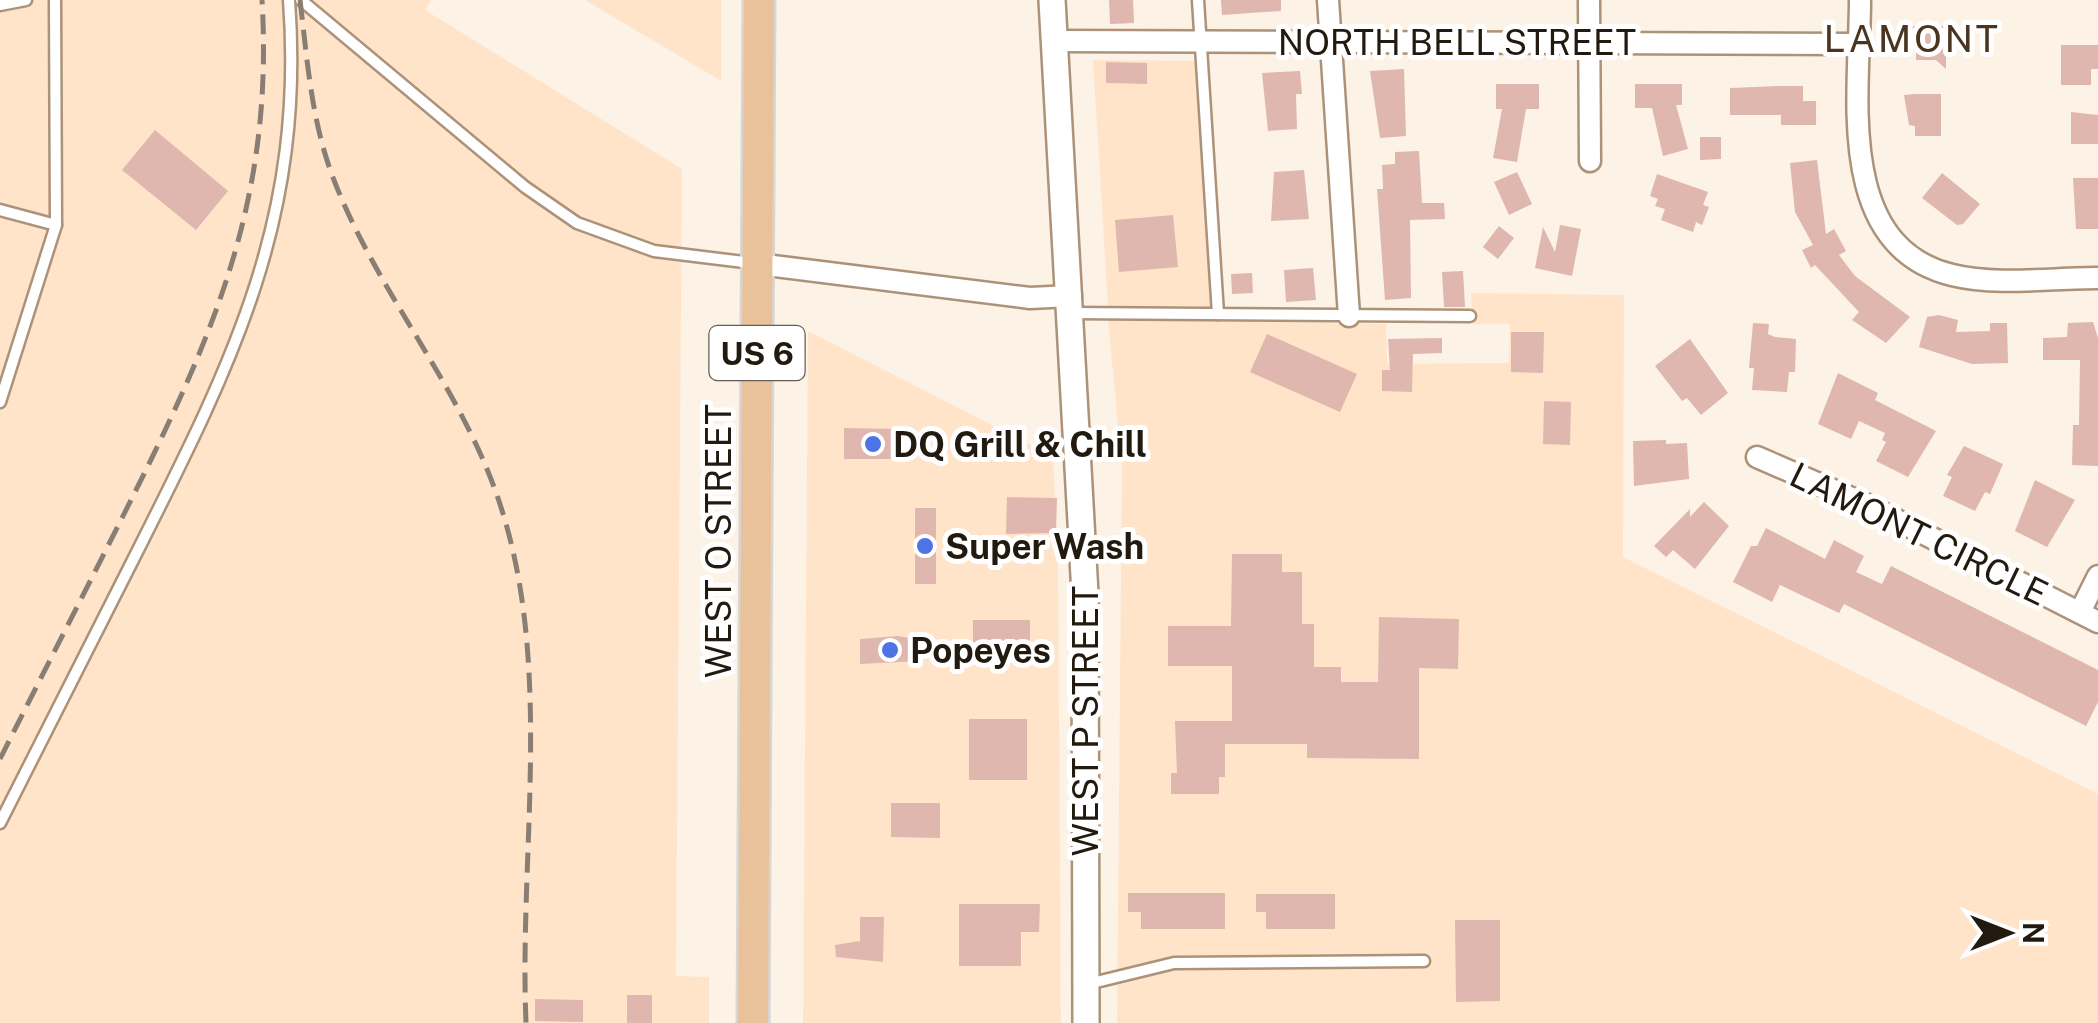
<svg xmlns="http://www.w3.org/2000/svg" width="2098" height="1023" viewBox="0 0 2098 1023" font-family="'Public Sans',sans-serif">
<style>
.built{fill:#ffe4ca}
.building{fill:#dfb7af}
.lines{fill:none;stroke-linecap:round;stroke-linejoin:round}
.service-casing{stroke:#ac9279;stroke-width:15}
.minor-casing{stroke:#ac9279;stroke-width:25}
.tertiary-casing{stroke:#ac9279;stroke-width:30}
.primary-casing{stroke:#d7d6d4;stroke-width:35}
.service{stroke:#fff;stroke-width:10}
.minor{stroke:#fff;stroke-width:20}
.tertiary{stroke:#fff;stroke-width:25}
.primary{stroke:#e9c29b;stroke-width:30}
.rail{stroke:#887e73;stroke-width:5;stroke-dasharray:20 10;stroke-linecap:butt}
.poi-dot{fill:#4e73e7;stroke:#fff;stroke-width:4}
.labels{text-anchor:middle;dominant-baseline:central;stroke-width:10;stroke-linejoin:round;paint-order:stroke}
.shield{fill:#fff;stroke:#645e57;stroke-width:2.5}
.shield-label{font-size:32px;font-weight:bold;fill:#22190f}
.street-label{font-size:35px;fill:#22190f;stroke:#fff}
.poi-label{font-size:35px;font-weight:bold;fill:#22190f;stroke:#fff;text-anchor:start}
.neighbourhood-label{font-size:38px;letter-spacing:2.5px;fill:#4b351e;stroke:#fff}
</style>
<rect width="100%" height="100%" fill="#fdf2e6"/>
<g class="built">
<path d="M0,0H431L425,10L682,169L676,976L709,977V1023H0Z"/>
<path d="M585,0H721V81Z"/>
<path d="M1093,60L1196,61L1213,307L1108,306Z"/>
<path d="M1471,293L1624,295L1623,557L2098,794V1023H1117L1122,467L1108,320L1386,324L1387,364L1509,363L1510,324H1473Z"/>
<path d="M808,331L1053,456L1058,562L1061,1023H803Z"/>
</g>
<g class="building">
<path d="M1109,0H1133L1134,23L1110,24Z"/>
<path d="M1221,0H1281V11L1222,15Z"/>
<path d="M1907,26H1946V69L1936,60H1916V43H1907Z"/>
<path d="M2061,45H2098V69H2091V85H2061Z"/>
<path d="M1106,62L1147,63V84L1106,83Z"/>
<path d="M1404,69L1406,136L1380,138L1370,71Z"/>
<path d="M1300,71L1302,94H1296L1297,129L1268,131L1262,73Z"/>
<path d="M1496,84H1539V109H1526L1517,162L1493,158L1502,109H1496Z"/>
<path d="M1635,84H1682V105H1676L1688,149L1663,156L1652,108H1635Z"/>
<path d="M1779,86H1803V101H1816V125H1781V115H1730V88Z"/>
<path d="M1915,94H1941V136H1915V126L1909,125L1904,95Z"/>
<path d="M2071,112L2098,115V144H2071Z"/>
<path d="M155,130L228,191L196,230L122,170Z"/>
<path d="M1700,137H1721V159L1700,160Z"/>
<path d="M1419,151L1422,203H1444L1445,219L1410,220L1411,298L1385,300L1377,189H1383L1382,165L1395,164V152Z"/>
<path d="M1817,160L1826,234L1834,229L1846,251L1839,255L1855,276L1910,317L1886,343L1852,320L1859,312L1815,265L1811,268L1802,250L1813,245L1795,212L1790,163Z"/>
<path d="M1304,170L1309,219L1271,221L1274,172Z"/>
<path d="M1517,172L1532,204L1509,215L1494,182Z"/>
<path d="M1942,173L1980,204L1963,224L1957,225L1922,198Z"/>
<path d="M1657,174L1708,192L1703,205L1709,207L1702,225L1696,222L1693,232L1661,220L1665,209L1655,206L1658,199L1650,196Z"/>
<path d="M2073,178H2098V229H2076Z"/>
<path d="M1173,215L1178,267L1119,272L1115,220Z"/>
<path d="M1560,225L1581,229L1572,276L1535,268L1543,227L1555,252Z"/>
<path d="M1499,226L1514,238L1498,259L1483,247Z"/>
<path d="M1313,268L1316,300L1286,302L1284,270Z"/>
<path d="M1463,271L1465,307H1444L1442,272Z"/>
<path d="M1252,273L1253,293L1232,294L1231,274Z"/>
<path d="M1939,315L1958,320L1956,332L1990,331V323H2007L2008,363L1972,364L1919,347L1927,317Z"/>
<path d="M2093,322L2098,338V466L2072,465L2073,425H2079L2080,360H2043V338L2067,337L2068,323Z"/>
<path d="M1753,323L1769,324L1768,334L1775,337L1796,339L1795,372H1789L1787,392L1752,390L1754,368H1749Z"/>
<path d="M1511,332H1544L1543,373L1511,372Z"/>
<path d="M1267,334L1357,374L1340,412L1250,372Z"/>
<path d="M1442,338V353L1413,354L1412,392L1382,391V370H1390L1388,339Z"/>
<path d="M1690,339L1728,393L1701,415L1687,398L1682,401L1655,366Z"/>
<path d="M1838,373L1878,393L1875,400L1936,431L1908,477L1876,461L1886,442L1882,440L1885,433L1859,421L1851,439L1818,424Z"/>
<path d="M1544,401L1571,402L1570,445L1543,444Z"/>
<path d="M844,428L902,429V459H844Z"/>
<path d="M1666,440V444L1687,443L1689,479L1634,486L1633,441Z"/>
<path d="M1964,446L2003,464L1990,494L1985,492L1975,511L1943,496L1952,477L1947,475Z"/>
<path d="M2035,480L2075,500L2047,547L2015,531Z"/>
<path d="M1007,497L1057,498L1056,533L1006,534Z"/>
<path d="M1704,502L1729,526L1695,569L1673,550L1666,557L1654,546L1690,509V517Z"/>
<rect x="915" y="508" width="21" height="76"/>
<path d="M1766,528L1825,559L1834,540L1864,556L1856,572L1882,584L1891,566L2098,670V702L2086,726L1844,604L1839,613L1780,585L1772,602L1733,582L1751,546H1757Z"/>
<path d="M1232,554H1282V572H1302V624H1314V667H1341V682H1378L1379,617L1459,619L1458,669L1419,668V759L1307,758V744H1225V777H1219V794H1171V773H1177L1175,721H1232V666H1168V626H1231Z"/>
<rect x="973" y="620" width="57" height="34"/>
<path d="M898,636L920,640V661L860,664V639Z"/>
<rect x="969" y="719" width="58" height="61"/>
<path d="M891,803H940V838L891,837Z"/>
<path d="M1128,893H1225V929H1141V912H1128Z"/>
<path d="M1256,894H1335V929H1266V912H1256Z"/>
<path d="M959,904H1040L1039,932H1021V966H959Z"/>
<path d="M860,917H884L883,962L836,957L835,945L860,941Z"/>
<path d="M1455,920H1500V1001L1456,1002Z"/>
<rect x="627" y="995" width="25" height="28"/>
<path d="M535,999L583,1000V1022L535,1021Z"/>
</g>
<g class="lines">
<g class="service-casing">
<g id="service">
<path d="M301,0L525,187L577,223L654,251L752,263"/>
<path d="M1198,0L1218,314"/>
<path d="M0,5L26,0"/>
<path d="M0,210L56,225"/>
<path d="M1072,313L1470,316"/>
<path d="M0,402L56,225L55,0"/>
<path d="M0,823C47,731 93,638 140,546C234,359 305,217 289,0"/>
<path d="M1088,984L1174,963L1424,961"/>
</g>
</g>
<g class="minor-casing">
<g id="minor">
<path d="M1328,0L1349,316"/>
<path d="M1589,0L1590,161"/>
<path d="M1860,0C1860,91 1833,246 1952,275C1997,286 2051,278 2098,278"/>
<path d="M1055,41L1860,44"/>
<path d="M758,264L1030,298L1071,296"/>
<path d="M1757,457L1865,504L2098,622"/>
<path d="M2080,612L2098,576"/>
</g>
</g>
<g class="tertiary-casing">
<path id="tertiary" d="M1052,0L1085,594L1086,1023"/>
</g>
<g class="primary-casing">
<path id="primary" d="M753,1023L759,0"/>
</g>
<use href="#service" class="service"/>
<use href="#minor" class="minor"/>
<use href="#tertiary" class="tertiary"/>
<use href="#primary" class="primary"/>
<g class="rail">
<path d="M300,0C307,57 311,117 331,172C375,293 467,391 504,517C552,677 519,858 526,1023"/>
<path d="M0,759C41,677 83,596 124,514C212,339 274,202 262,0"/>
</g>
</g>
<g class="poi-dot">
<circle cx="873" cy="444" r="10"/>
<circle cx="925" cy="546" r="10"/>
<circle cx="890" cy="650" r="10"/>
</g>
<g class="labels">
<rect class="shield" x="709.5" y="326" width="95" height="54" rx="8"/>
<g class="shield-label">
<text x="757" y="353">US 6</text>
</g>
<g class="street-label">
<text x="1457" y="42">NORTH BELL STREET</text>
<text transform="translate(1919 534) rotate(26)">LAMONT CIRCLE</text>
<text transform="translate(718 541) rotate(-90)">WEST O STREET</text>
<text transform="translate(1085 721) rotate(-90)">WEST P STREET</text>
</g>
<g class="poi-label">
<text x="893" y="444">DQ Grill &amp; Chill</text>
<text x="945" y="546">Super Wash</text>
<text x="910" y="650">Popeyes</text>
</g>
<g class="neighbourhood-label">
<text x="1912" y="38">LAMONT</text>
</g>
</g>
<g transform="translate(2008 933) rotate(90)" stroke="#ffffff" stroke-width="8" paint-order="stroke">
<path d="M0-8L18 38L0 25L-18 38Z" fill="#22190f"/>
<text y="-15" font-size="28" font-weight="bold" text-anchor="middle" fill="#22190f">N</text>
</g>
</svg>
